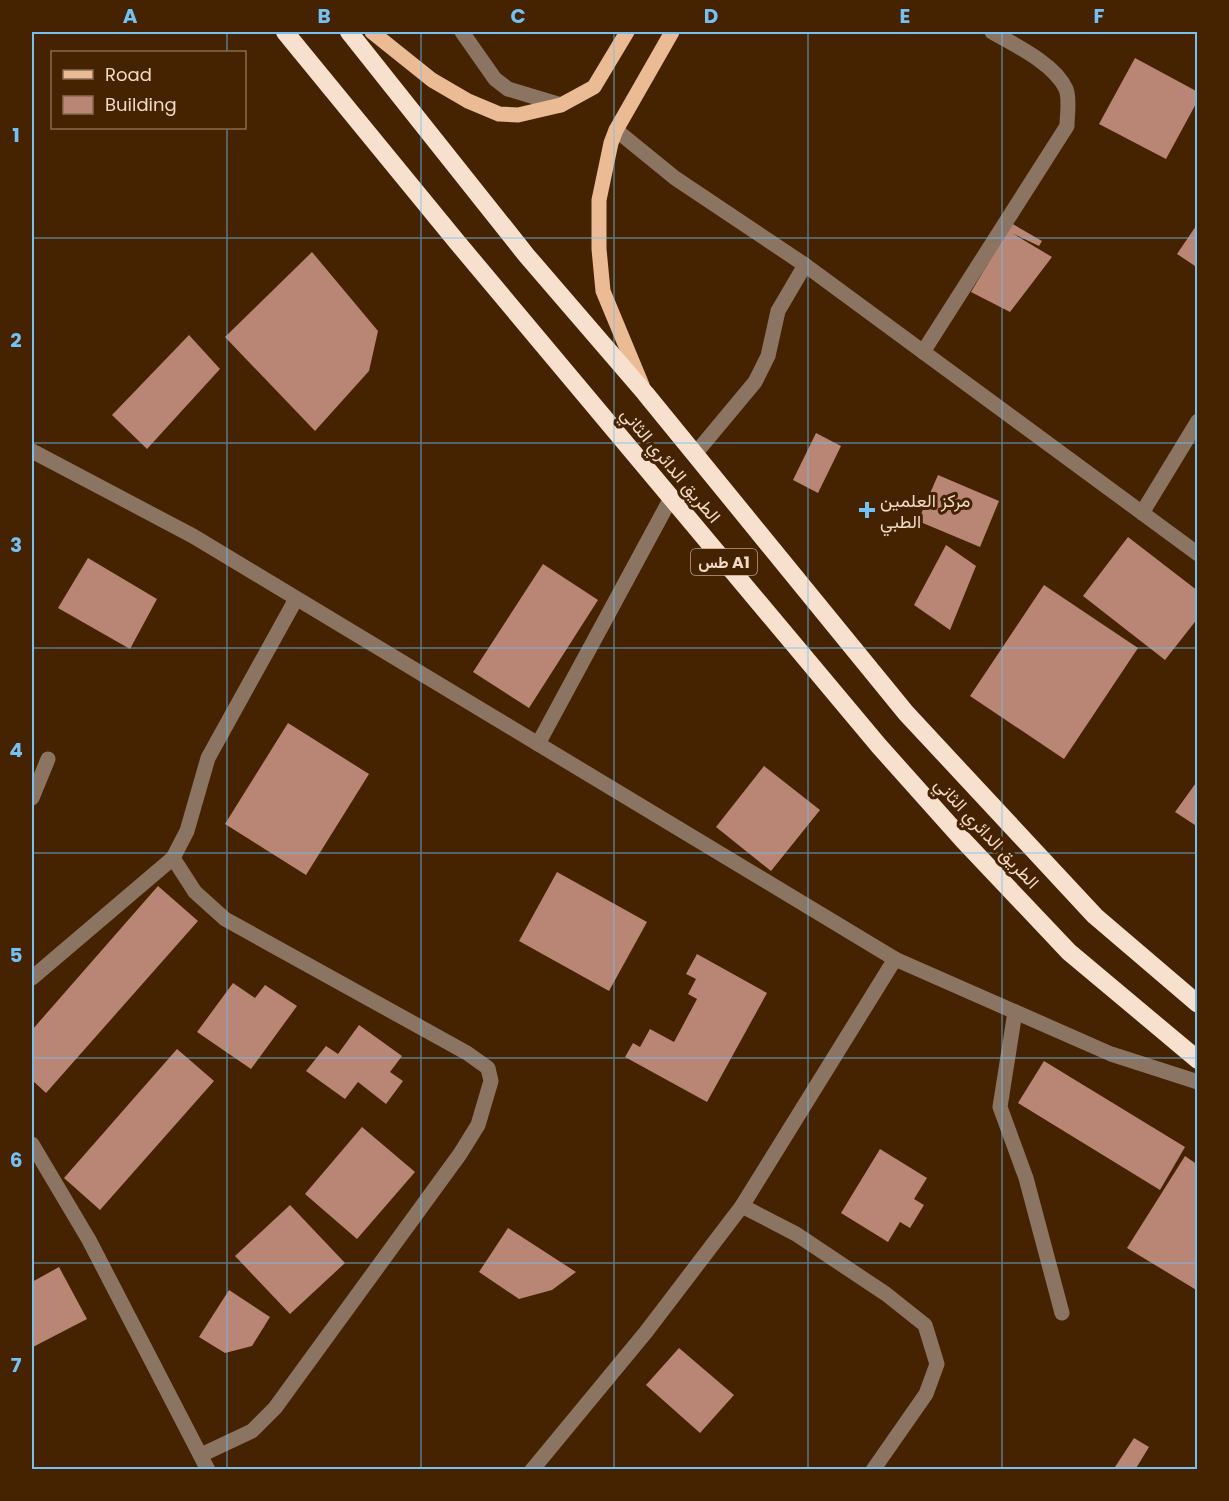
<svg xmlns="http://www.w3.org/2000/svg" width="1229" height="1501" viewBox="0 0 1229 1501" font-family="Poppins,Vazirmatn,sans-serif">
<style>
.building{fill:#b98574}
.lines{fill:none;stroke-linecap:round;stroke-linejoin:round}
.minor{stroke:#8b7462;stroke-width:15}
.major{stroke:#ebbb96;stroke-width:15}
.highway{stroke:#f7e0ce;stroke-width:18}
.grid{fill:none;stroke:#73c1f5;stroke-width:1.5;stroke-opacity:0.55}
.poi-dot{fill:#73c1f5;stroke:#452200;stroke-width:2}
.labels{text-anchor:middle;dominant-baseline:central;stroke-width:6;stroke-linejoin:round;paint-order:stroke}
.shield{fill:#452200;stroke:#bca28b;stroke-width:1.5}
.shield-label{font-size:16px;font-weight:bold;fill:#efd9c7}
.street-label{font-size:18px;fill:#efd9c7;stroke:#452200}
.poi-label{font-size:18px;fill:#efd9c7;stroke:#452200;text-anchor:start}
.neatline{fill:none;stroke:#73c1f5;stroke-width:2}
.grid-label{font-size:20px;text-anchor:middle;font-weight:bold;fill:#73c1f5}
</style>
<rect width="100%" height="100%" fill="#452200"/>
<g class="building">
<path d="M1135,58L1198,92V100L1166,159L1099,124Z"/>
<path d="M1011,223L1042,241L1039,246L1012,233L1052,257L1010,312L971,292L1008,230Z"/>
<path d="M1198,223V268L1177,254Z"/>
<path d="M312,252L378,331L369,371L315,431L225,337Z"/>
<path d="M189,335L220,369L147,449L112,415Z"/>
<path d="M816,433L841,446L818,493L793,480Z"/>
<path d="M938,475L999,501L980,547L918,521Z"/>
<path d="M1128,537L1198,591V618L1165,660L1083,596Z"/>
<path d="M946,545L976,566L950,630L914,605Z"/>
<path d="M88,558L157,599L130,649L58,608Z"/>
<path d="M543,564L598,600L529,708L473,672Z"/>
<path d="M1044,585L1138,648L1064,759L970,696Z"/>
<path d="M288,723L369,774L306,875L225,824Z"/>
<path d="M764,766L820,810L771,871L716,827Z"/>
<path d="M1198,780V827L1175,812Z"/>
<path d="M557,872L647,922L609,991L519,941Z"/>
<path d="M158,886L198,921L46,1093L32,1080V1030Z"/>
<path d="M697,954L767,993L707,1102L625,1057L633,1043L640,1047L650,1029L674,1042L697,999L688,994L696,979L686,974Z"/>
<path d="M233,983L255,998L265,985L297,1006L251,1069L197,1032Z"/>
<path d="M359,1025L402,1056L390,1072L403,1081L386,1104L358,1082L345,1099L306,1071L326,1046L338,1054Z"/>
<path d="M177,1049L214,1081L100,1210L64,1178Z"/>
<path d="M1044,1061L1185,1147L1160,1190L1018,1103Z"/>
<path d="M362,1127L415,1172L357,1239L305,1194Z"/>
<path d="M880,1149L927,1178L914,1199L924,1205L910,1228L900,1222L888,1242L841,1213Z"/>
<path d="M1185,1156L1198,1165V1291L1127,1248Z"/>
<path d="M290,1205L345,1263L290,1314L235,1256Z"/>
<path d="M508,1228L576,1272L552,1290L519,1299L479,1272Z"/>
<path d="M59,1267L87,1319L33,1347L32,1344V1282Z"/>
<path d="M229,1290L270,1317L252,1346L225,1353L199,1337Z"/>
<path d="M679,1348L734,1395L700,1433L646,1385Z"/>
<path d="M1134,1438L1149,1447L1135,1470H1113Z"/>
</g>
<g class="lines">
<g class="minor">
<path d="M462,32L495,79L508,89L561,105"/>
<path d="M616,130L675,178L805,265L1198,554"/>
<path d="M923,352L1067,126C1067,115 1070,99 1066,89C1055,64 1015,45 992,32"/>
<path d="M32,451L193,536L895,959L1111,1054L1198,1082"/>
<path d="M695,454L755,382L768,356L778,311L805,265"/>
<path d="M1142,513L1198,421"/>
<path d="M538,744L671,498"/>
<path d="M32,798L48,759"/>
<path d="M173,858L195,892L225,919L467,1053L488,1068L491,1081L478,1125L460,1154L275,1408L252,1431L201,1455"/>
<path d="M32,978L173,858L187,831L208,758L296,599"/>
<path d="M1015,1012L1000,1107L1026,1178L1062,1313"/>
<path d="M32,1144L89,1240L208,1470"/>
<path d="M742,1206L796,1234L886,1294L925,1325L937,1364L926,1394L873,1470"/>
<path d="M532,1470L646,1332L742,1206L895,959"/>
</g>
<g class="major">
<path d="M372,32L432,80L468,101L499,114L518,115L561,105L594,87L627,32"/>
<path d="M642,385L603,291L599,249V200L611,143L616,130L672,32"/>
</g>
<g class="highway">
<path d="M285,32L457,242L879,746L963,840L1069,952L1198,1060"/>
<path d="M349,32L527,256L645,393L906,713L1095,916L1198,1004"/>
</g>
</g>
<path class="grid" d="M227,32V52M421,32V1470M614,32V1470M808,32V1470M1002,32V1470M227,128V1470M32,238H1198M32,443H1198M32,648H1198M32,853H1198M32,1058H1198M32,1263H1198"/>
<path class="poi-dot" d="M864 501h6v6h6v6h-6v6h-6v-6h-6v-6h6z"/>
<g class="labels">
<rect class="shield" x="691" y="549" width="66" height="26" rx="4.5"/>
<g class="shield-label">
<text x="724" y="562">طس A1</text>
</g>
<g class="street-label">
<text transform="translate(671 465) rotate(50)">الطريق الدائري الثاني</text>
<text transform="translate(987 833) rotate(47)">الطريق الدائري الثاني</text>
</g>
<g class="poi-label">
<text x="880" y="500">مركز العلمين<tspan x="880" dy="21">الطبي</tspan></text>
</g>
</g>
<rect width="1229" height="1501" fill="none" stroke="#452200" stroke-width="66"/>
<rect x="51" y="51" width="195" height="78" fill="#452200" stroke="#896b50" stroke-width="1.5"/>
<rect x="63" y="70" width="30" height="9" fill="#ebbb96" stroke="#896b50" stroke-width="1.5"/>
<text x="105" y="81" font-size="18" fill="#efd9c7">Road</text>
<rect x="63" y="96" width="30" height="18" fill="#b98574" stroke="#896b50" stroke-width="1.5"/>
<text x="105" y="111" font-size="18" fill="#efd9c7">Building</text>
<rect x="33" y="33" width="1163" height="1435" class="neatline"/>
<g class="grid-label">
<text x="130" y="23">A</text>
<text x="324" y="23">B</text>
<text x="518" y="23">C</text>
<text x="711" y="23">D</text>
<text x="905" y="23">E</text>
<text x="1099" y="23">F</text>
<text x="16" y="142">1</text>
<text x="16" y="347">2</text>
<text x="16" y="552">3</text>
<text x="16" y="757">4</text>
<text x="16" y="962">5</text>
<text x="16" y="1167">6</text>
<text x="16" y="1372">7</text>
</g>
</svg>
